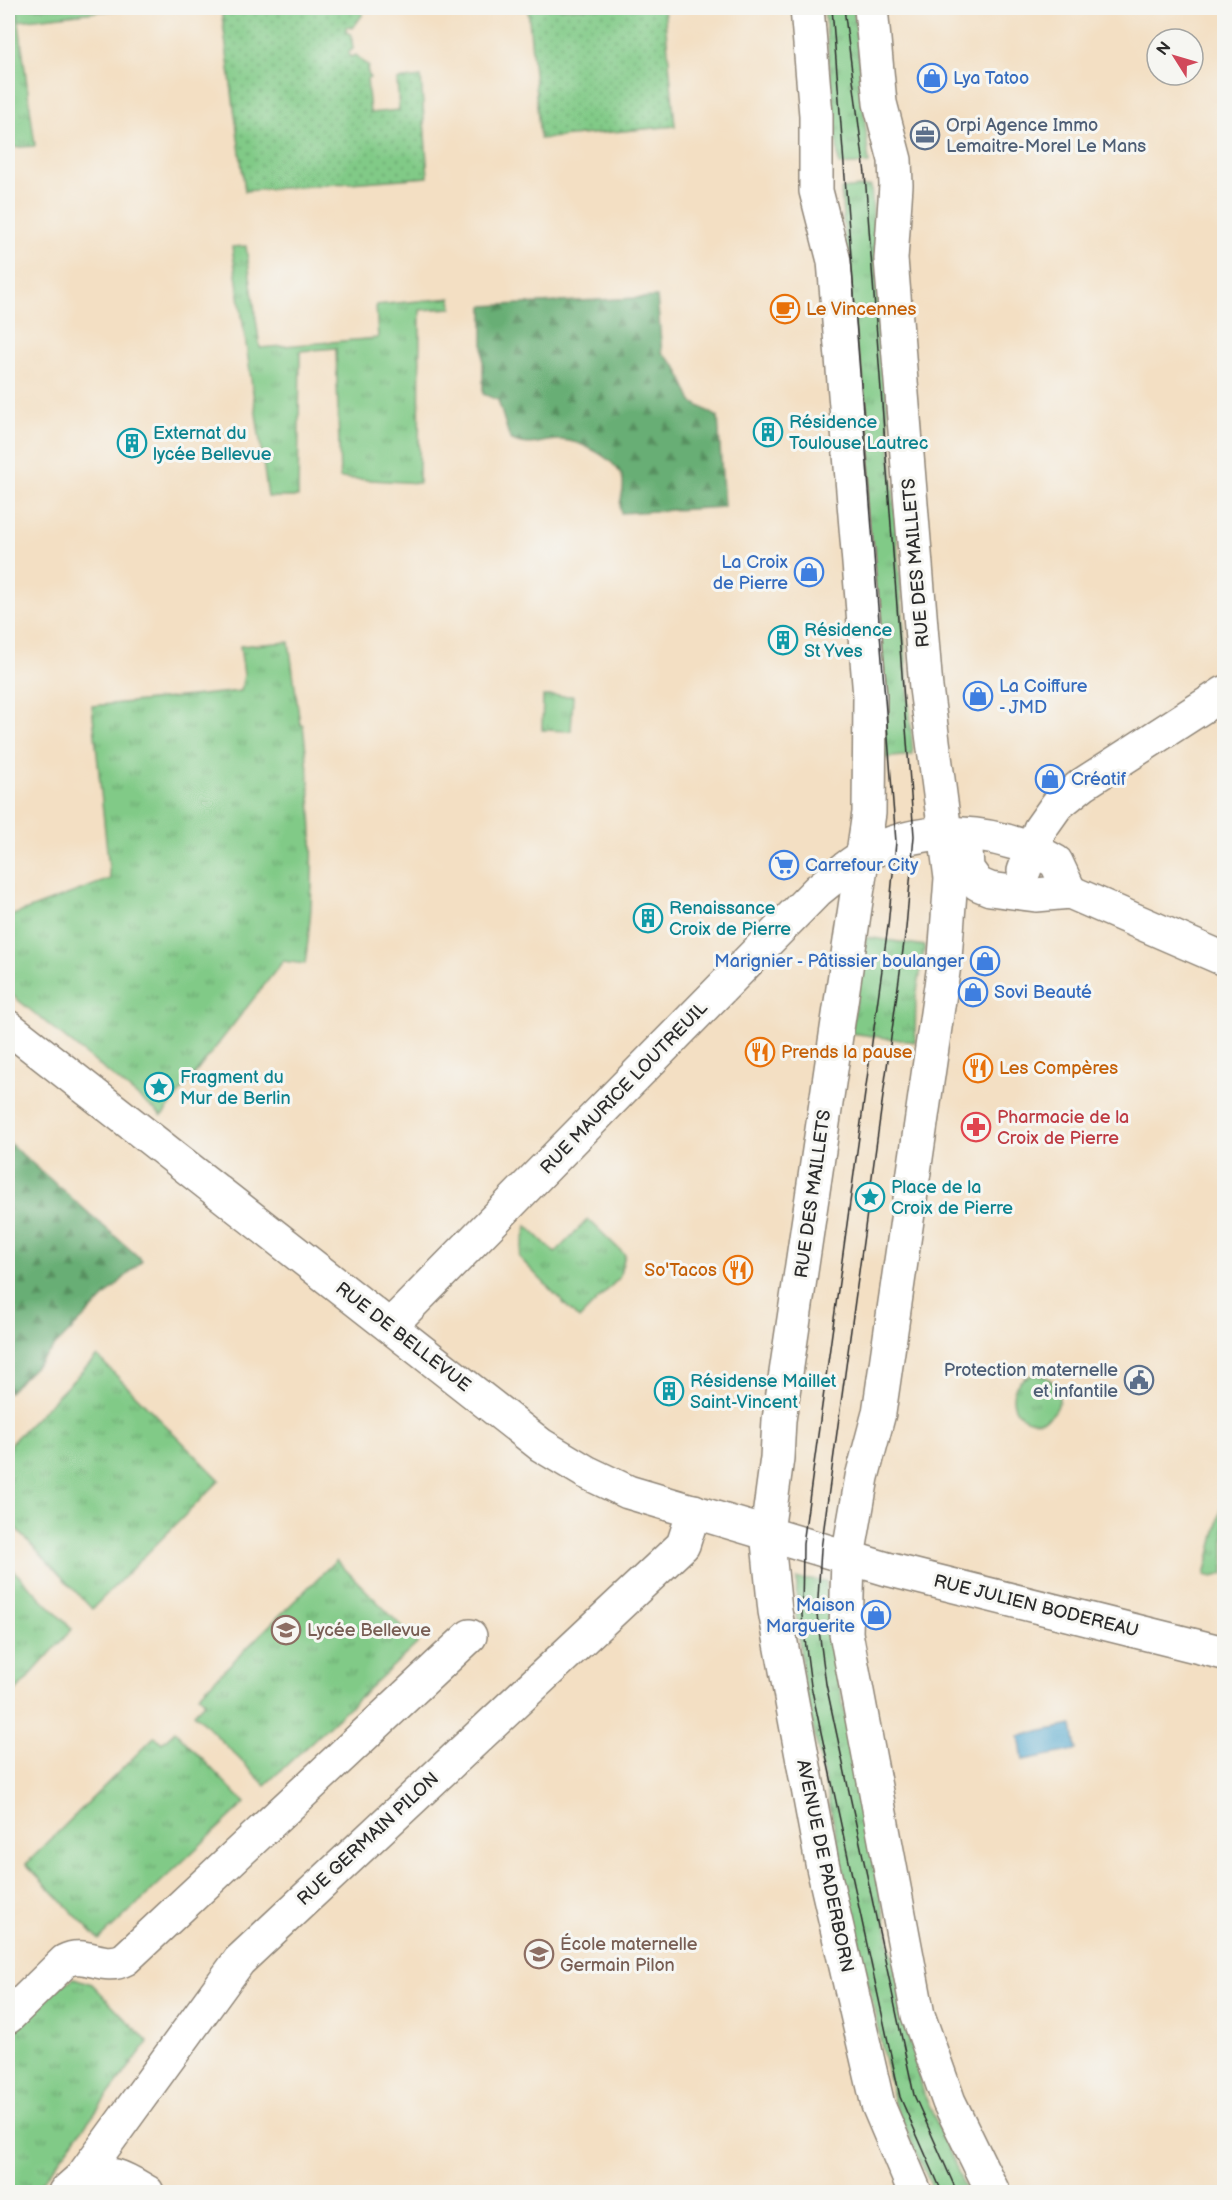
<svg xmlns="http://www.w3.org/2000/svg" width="1232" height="2200" viewBox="0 0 1232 2200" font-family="'Balsamiq Sans',sans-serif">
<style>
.grass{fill:url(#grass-tufts);stroke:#567a59;stroke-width:1.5}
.forest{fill:url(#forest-firs);stroke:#4a6c50;stroke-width:1.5}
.garden{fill:url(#garden-dots);stroke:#567a59;stroke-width:1.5}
.pitch{fill:#81ca87;stroke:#567a59;stroke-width:1.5}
.water{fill:#52a7ce;stroke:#3e697c;stroke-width:1.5}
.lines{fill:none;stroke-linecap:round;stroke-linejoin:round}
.minor-casing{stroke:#8f8577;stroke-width:36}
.major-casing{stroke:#8f8577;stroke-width:36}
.minor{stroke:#fff;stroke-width:33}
.major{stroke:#fff;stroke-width:33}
.tram{stroke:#2b2b2b;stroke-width:1.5}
.labels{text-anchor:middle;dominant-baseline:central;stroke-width:6;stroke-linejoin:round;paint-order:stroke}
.shop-label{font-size:18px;fill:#366cbe;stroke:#f6f6f2;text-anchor:start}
.service-label{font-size:18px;fill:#4e5e75;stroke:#f6f6f2;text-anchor:start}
.food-label{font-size:18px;fill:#c56008;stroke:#f6f6f2;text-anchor:start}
.culture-label{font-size:18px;fill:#0d838f;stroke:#f6f6f2;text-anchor:start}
.street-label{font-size:18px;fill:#2b2b2b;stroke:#f6f6f2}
.health-label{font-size:18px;fill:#be3a42;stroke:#f6f6f2;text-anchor:start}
.education-label{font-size:18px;fill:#785e54;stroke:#f6f6f2;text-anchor:start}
</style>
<defs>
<pattern id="grass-tufts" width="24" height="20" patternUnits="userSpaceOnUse" patternTransform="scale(1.5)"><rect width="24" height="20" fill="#81ca87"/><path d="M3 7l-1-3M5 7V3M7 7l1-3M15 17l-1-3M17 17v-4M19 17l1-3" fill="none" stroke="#6aa46f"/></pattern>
<pattern id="forest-firs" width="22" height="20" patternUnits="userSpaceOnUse" patternTransform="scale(1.5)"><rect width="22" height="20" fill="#68ae74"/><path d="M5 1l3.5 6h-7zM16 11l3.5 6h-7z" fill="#568e5f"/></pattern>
<pattern id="garden-dots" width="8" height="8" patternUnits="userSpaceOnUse" patternTransform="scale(1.5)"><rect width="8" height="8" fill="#81ca87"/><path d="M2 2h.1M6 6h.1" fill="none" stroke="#6aa46f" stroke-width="1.8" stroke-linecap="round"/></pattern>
</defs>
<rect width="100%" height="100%" fill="#f6f6f2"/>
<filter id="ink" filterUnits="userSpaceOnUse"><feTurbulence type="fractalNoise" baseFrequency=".0167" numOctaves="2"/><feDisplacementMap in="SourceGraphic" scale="12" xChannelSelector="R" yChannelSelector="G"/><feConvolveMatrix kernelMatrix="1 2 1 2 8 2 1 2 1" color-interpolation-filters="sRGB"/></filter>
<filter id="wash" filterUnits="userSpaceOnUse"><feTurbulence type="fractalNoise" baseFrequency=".008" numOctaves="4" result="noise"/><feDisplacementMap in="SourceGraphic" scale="24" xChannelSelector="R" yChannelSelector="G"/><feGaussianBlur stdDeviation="1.35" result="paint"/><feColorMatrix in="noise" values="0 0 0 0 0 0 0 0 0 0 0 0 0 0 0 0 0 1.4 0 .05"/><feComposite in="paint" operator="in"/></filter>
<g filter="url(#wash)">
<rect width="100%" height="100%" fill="#f3dfc3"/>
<g class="grass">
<path d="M8,8H17L35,146L8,148Z"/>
<path d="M824,8H854L869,163L839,165Z"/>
<path d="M871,186L913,755L883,758L841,189Z"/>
<path d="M246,246L260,348L378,338L376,305L451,298L452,308L420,310L419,483L340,478L336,348L300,351L298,497H268L232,247Z"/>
<path d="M289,642L300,724L303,725C313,805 317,883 305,964L283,961L162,1116L8,992V917L110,879L92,706L241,691L244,675L240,646Z"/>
<path d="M543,696H573L571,731L542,730Z"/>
<path d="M866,937L925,946L916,997L915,1042L851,1033Z"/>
<path d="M588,1219L625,1255L619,1278L579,1319L519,1257L527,1226L555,1253Z"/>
<path d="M97,1356L220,1480L92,1609L8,1520V1446Z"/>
<circle cx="1036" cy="1398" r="23"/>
<path d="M1224,1499V1574L1213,1577L1205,1575Z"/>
<path d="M336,1560L418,1643L265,1785L194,1713L205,1702L199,1695Z"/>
<path d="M8,1565L72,1629L8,1700Z"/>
<path d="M797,1579L826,1581L829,1633L907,2030L924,2094L967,2192H934L894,2103L804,1686L796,1615Z"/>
<path d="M175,1731L245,1803L99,1940L26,1864L155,1736L162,1743Z"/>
<path d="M74,1978L92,1984L148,2042L35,2192H8V2035L54,1990Z"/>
</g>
<g class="forest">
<path d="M657,297L662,353L676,366L692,402L718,417L724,507L621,513C617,500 627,491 622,477C615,458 579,440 560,440C538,440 532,449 510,439L498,400L483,394V306Z"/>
<path d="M8,1142L142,1260L8,1393Z"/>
</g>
<g class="garden">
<path d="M221,8H360L363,14L353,28L346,27V32L351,34L353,49L348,53L350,57L356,55L369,67L367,70L370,78L367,79L370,113L399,110L397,80L421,77L428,177L245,191Z"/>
<path d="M528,8H664L675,126L540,139Z"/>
</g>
<path class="pitch" d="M17,8H129L19,21Z"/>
<path class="water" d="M1072,1725L1076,1750L1023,1760L1019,1736Z"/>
</g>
<g filter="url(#ink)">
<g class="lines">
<g class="minor-casing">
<g id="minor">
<path d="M946,833L966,850L967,869L978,884L990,889L1036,895L1070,892L1224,959"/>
<path d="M1024,871L1040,829L1057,805L1083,784L1224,693"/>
<path d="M8,1027L541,1445L586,1472L628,1492L887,1569L1224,1653"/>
<path d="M390,1326L818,890C832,879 847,866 862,857C920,822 999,828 1056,862L1070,892"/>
<path d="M8,2017L65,1961C86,1950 103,1971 125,1959L470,1636"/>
<path d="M82,2177C112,2170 122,2177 147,2192"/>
<path d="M65,2192L82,2177L239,1961L683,1545L694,1511"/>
</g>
</g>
<g class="major-casing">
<g id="major">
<path d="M807,8L816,115V191L834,261L870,696L869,813L779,1420L777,1458L767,1532L775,1611L822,1863L878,2105L915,2192"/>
<path d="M871,8L880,103L895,160L896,185L891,259L926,688L951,878L945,958L879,1413L862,1477L848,1557L846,1633L918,2015L949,2102L993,2192"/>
</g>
</g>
<use href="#minor" class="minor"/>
<use href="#major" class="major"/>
<g class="tram">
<path d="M832,8L896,842L888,926L803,1544L802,1616L811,1686L900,2097L942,2192"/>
<path d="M844,8L865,174L914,836L906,928L821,1549L817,1615L826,1684L914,2095L957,2192"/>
</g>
</g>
</g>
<defs>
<g id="shop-ring" transform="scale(1.5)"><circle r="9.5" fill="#f6f6f2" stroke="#3f7fe0" stroke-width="1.5"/><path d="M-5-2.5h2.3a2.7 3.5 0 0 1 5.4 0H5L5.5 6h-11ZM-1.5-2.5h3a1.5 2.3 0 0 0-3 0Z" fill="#3f7fe0"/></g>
<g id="office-ring" transform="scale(1.5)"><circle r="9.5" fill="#f6f6f2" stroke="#5c6f8a" stroke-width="1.5"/><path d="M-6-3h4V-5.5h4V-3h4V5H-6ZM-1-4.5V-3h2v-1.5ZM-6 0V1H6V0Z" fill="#5c6f8a"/></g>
<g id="cafe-ring" transform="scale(1.5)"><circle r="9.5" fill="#f6f6f2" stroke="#e8710a" stroke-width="1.5"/><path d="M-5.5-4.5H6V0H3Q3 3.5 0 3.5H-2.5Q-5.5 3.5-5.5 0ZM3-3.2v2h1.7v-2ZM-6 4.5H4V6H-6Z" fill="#e8710a"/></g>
<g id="building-ring" transform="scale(1.5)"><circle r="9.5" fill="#f6f6f2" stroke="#0f9aa8" stroke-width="1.5"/><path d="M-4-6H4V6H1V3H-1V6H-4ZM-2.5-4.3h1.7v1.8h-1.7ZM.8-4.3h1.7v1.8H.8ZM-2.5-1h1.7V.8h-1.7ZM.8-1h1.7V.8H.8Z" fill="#0f9aa8"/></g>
<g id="supermarket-ring" transform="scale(1.5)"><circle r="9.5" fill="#f6f6f2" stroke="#3f7fe0" stroke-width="1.5"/><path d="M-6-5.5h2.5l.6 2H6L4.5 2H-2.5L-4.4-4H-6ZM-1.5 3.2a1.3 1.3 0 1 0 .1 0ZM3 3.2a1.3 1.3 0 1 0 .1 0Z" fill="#3f7fe0"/></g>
<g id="restaurant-ring" transform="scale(1.5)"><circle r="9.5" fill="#f6f6f2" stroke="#e8710a" stroke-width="1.5"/><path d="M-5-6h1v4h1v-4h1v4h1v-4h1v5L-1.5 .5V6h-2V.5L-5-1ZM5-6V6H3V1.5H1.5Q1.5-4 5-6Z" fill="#e8710a"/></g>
<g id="sight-ring" transform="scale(1.5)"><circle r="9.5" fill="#f6f6f2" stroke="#0f9aa8" stroke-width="1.5"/><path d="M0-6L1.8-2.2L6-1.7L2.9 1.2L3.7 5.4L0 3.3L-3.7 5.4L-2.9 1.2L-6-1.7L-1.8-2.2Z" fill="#0f9aa8"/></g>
<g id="pharmacy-ring" transform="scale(1.5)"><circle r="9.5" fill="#f6f6f2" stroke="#e0444e" stroke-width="1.5"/><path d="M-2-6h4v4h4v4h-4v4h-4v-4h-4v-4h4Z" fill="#e0444e"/></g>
<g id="civic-ring" transform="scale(1.5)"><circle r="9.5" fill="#f6f6f2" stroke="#5c6f8a" stroke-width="1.5"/><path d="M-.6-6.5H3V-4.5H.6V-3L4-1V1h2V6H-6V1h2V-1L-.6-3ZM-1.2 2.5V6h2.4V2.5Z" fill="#5c6f8a"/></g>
<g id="school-ring" transform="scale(1.5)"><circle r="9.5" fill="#f6f6f2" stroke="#8d6e63" stroke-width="1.5"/><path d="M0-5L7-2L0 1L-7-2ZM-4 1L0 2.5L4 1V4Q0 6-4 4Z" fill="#8d6e63"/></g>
</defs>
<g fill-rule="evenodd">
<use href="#shop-ring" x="932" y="78"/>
<use href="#office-ring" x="925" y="135"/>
<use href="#cafe-ring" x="785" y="309"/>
<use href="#building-ring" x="768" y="432"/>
<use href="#building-ring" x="132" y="443"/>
<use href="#shop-ring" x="809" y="572"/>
<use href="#building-ring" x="783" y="640"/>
<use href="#shop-ring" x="978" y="696"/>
<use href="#shop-ring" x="1050" y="779"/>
<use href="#supermarket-ring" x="784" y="865"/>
<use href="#building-ring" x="648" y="918"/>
<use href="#shop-ring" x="985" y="961"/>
<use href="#shop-ring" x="973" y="992"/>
<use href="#restaurant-ring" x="760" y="1052"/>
<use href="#restaurant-ring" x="978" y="1068"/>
<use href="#sight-ring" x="159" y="1087"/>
<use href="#pharmacy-ring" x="976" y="1127"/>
<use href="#sight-ring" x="870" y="1197"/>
<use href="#restaurant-ring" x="738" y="1270"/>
<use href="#civic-ring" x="1139" y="1380"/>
<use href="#building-ring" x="669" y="1391"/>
<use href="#shop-ring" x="876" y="1615"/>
<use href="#school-ring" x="286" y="1630"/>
<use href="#school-ring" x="539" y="1954"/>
</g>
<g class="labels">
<g class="shop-label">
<text x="953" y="78">Lya Tatoo</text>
<text x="788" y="562" text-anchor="end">La Croix<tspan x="788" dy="21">de Pierre</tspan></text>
<text x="999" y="686">La Coiffure<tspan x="999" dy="21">- JMD</tspan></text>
<text x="1071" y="779">Créatif</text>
<text x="805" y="865">Carrefour City</text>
<text x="964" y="961" text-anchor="end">Marignier - Pâtissier boulanger</text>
<text x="994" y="992">Sovi Beauté</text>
<text x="855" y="1605" text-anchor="end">Maison<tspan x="855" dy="21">Marguerite</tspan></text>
</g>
<g class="service-label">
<text x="946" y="125">Orpi Agence Immo<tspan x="946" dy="21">Lemaitre-Morel Le Mans</tspan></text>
<text x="1118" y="1370" text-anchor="end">Protection maternelle<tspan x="1118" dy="21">et infantile</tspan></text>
</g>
<g class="food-label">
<text x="806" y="309">Le Vincennes</text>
<text x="781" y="1052">Prends la pause</text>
<text x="999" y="1068">Les Compères</text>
<text x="717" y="1270" text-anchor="end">So'Tacos</text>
</g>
<g class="culture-label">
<text x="789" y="422">Résidence<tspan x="789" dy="21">Toulouse Lautrec</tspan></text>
<text x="153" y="433">Externat du<tspan x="153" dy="21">lycée Bellevue</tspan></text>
<text x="804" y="630">Résidence<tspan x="804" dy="21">St Yves</tspan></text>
<text x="669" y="908">Renaissance<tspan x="669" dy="21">Croix de Pierre</tspan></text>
<text x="180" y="1077">Fragment du<tspan x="180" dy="21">Mur de Berlin</tspan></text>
<text x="891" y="1187">Place de la<tspan x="891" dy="21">Croix de Pierre</tspan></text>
<text x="690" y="1381">Résidense Maillet<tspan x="690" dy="21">Saint-Vincent</tspan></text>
</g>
<g class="street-label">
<text transform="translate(916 563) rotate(-95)">RUE DES MAILLETS</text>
<text transform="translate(624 1088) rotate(-46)">RUE MAURICE LOUTREUIL</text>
<text transform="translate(813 1194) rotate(-82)">RUE DES MAILLETS</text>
<text transform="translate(403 1337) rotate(38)">RUE DE BELLEVUE</text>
<text transform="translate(1036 1606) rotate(14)">RUE JULIEN BODEREAU</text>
<text transform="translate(368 1839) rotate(-43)">RUE GERMAIN PILON</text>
<text transform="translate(825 1866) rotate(78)">AVENUE DE PADERBORN</text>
</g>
<g class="health-label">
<text x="997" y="1117">Pharmacie de la<tspan x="997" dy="21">Croix de Pierre</tspan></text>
</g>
<g class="education-label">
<text x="307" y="1630">Lycée Bellevue</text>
<text x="560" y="1944">École maternelle<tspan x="560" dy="21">Germain Pilon</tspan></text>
</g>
</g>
<rect width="1232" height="2200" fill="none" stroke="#f6f6f2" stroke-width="30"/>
<g transform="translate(1175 57) rotate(307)"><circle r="28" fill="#f6f6f2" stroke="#a5a5a2" stroke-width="1.5"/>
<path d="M0-4.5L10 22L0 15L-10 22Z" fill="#d1495b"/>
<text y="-9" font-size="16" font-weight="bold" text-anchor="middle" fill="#2b2b2b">N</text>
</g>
</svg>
